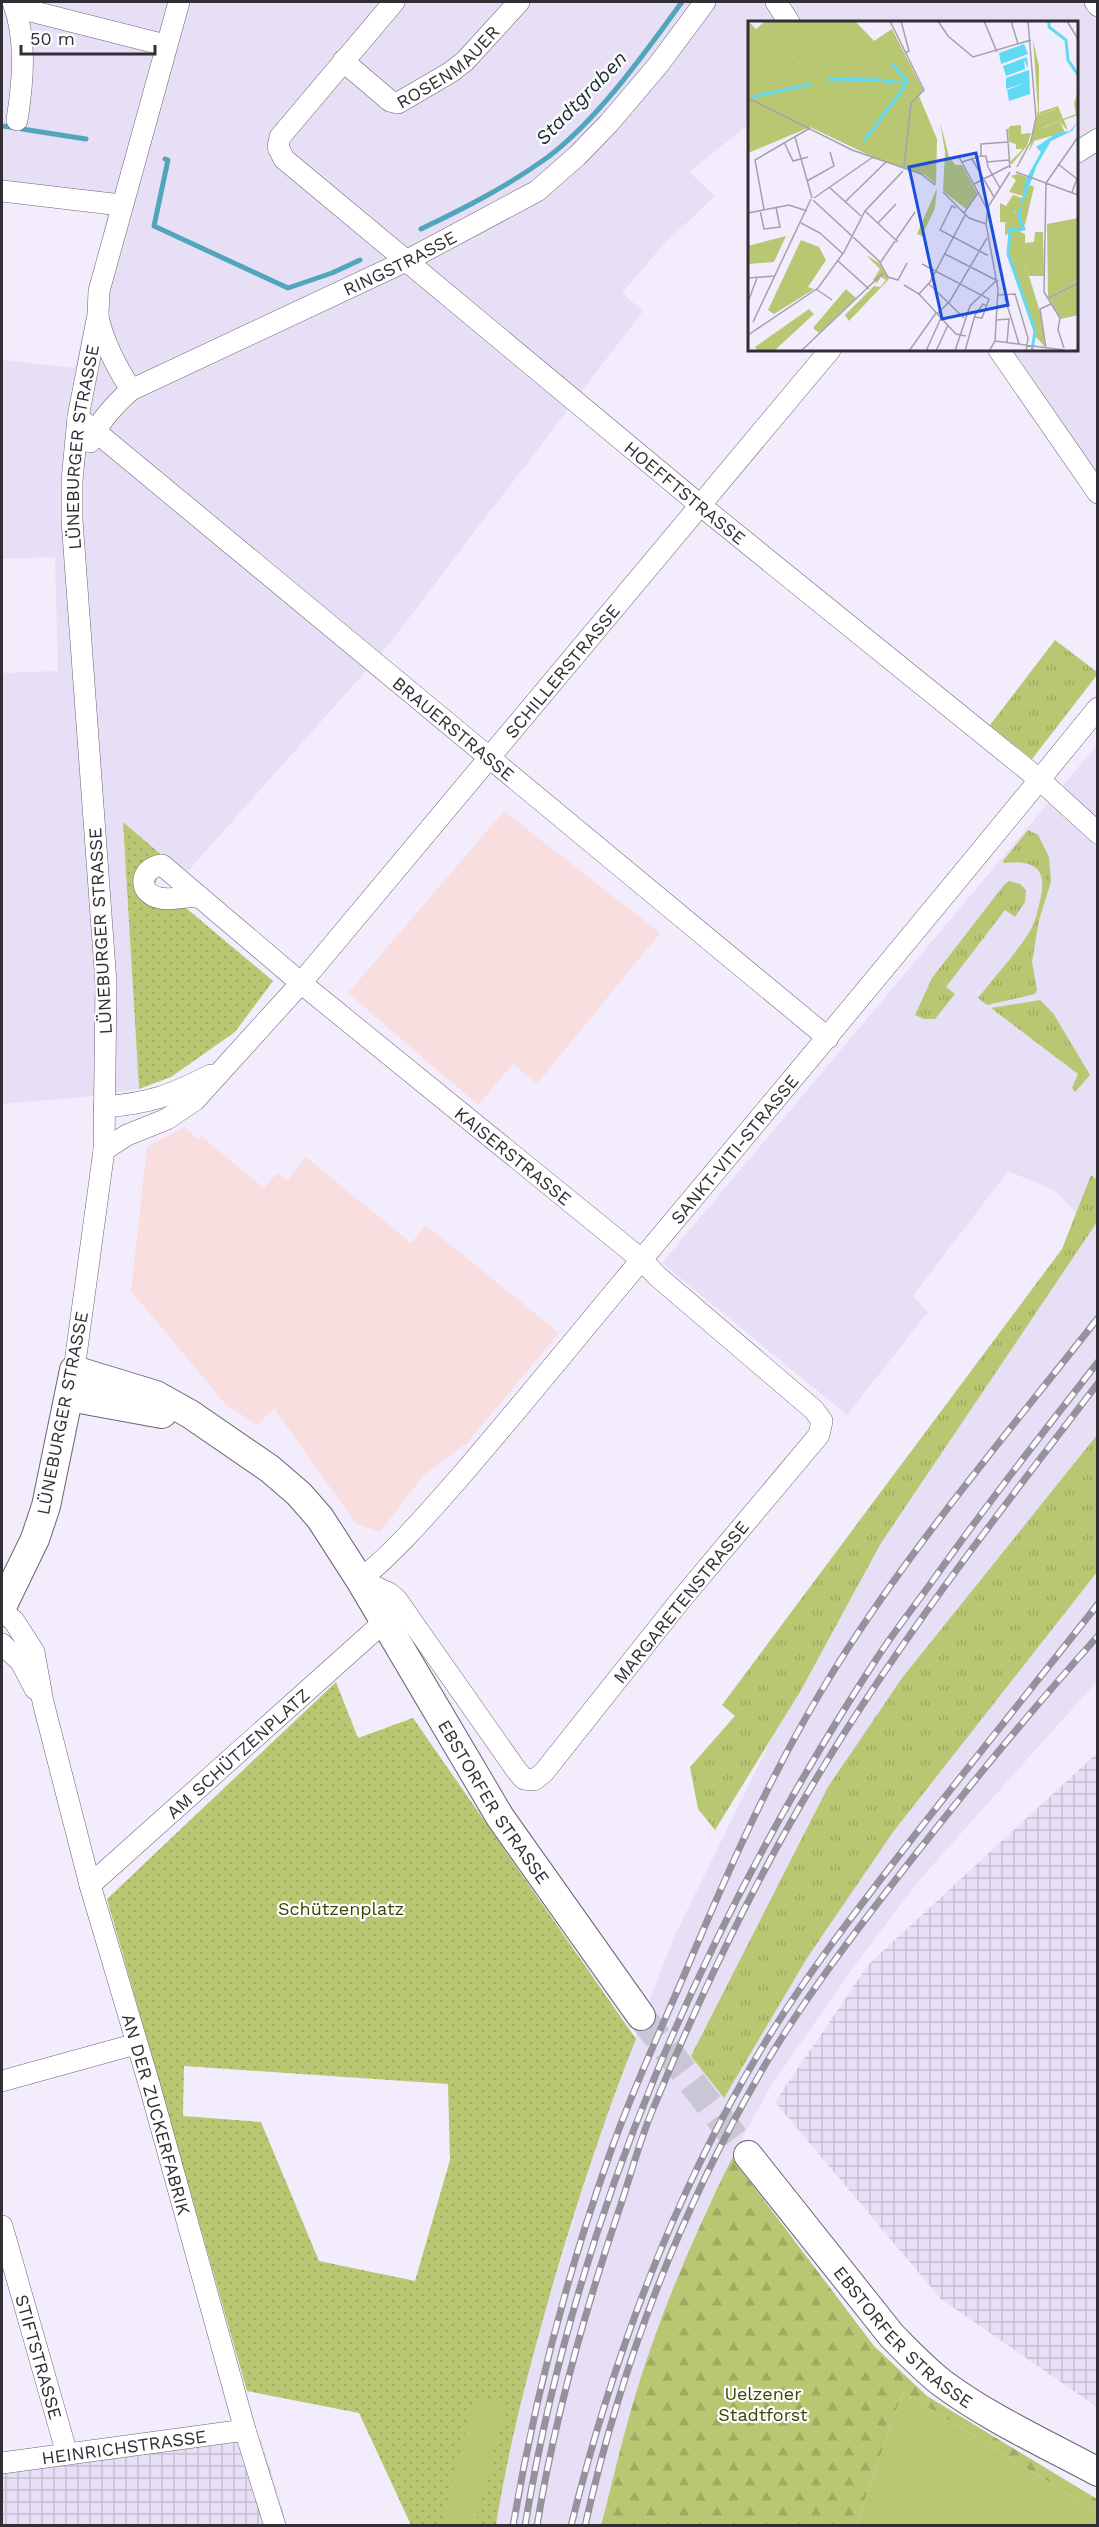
<svg xmlns="http://www.w3.org/2000/svg" width="1099" height="2527" viewBox="0 0 1099 2527" font-family="'Work Sans',sans-serif">
<style>
.built{fill:#e6dff6}
.industrial{fill:url(#industrial-grid)}
.education{fill:#f9dedf}
.grass{fill:url(#grass-tufts)}
.forest{fill:url(#forest-firs)}
.park{fill:url(#park-dots);fill-rule:evenodd}
.pitch{fill:#b8c772}
.lines{fill:none;stroke-linecap:round;stroke-linejoin:round}
.stream{stroke:#52a6bb;stroke-width:5}
.secondary-tunnel{stroke:#cbc6d5;stroke-width:28;stroke-dasharray:28 14;stroke-linecap:butt}
.minor-casing{stroke:#6a6573;stroke-width:22}
.secondary-casing{stroke:#6a6573;stroke-width:30}
.minor{stroke:#fff;stroke-width:21}
.secondary{stroke:#fff;stroke-width:28}
.rail-casing{stroke:#95919d;stroke-width:7}
.rail{stroke:#fdfdfd;stroke-width:4.5;stroke-dasharray:14;stroke-linecap:butt}
.labels{text-anchor:middle;dominant-baseline:central;stroke-width:4.5;stroke-linejoin:round;paint-order:stroke}
.street-label{font-size:18px;fill:#312f35;stroke:#fdfdfd}
.park-label{font-size:18px;fill:#3b4400;stroke:#fdfdfd}
.water-label{font-size:20px;font-style:italic;fill:#182d33;stroke:#fdfdfd}
.inset-river{fill:none;stroke:#60d9f5;stroke-width:3}
.inset-road{fill:none;stroke:#a5a0ad;stroke-width:1.5}
.view{fill:#1d4ed8;fill-opacity:0.15;stroke:#1d4ed8;stroke-width:3}
.inset-edge{fill:none;stroke:#312f35;stroke-width:3}
</style>
<defs>
<pattern id="industrial-grid" width="8" height="8" patternUnits="userSpaceOnUse" patternTransform="scale(1.5)"><rect width="8" height="8" fill="#e6dff6"/><path d="M0 4h8M4 0v8" fill="none" stroke="#c6c0d4"/></pattern>
<pattern id="grass-tufts" width="24" height="20" patternUnits="userSpaceOnUse" patternTransform="scale(1.5)"><rect width="24" height="20" fill="#b8c772"/><path d="M3 7l-1-3M5 7V3M7 7l1-3M15 17l-1-3M17 17v-4M19 17l1-3" fill="none" stroke="#9fab63"/></pattern>
<pattern id="forest-firs" width="22" height="20" patternUnits="userSpaceOnUse" patternTransform="scale(1.5)"><rect width="22" height="20" fill="#b8c772"/><path d="M5 1l3.5 6h-7zM16 11l3.5 6h-7z" fill="#9fab63"/></pattern>
<pattern id="park-dots" width="8" height="8" patternUnits="userSpaceOnUse" patternTransform="scale(1.5)"><rect width="8" height="8" fill="#b8c772"/><path d="M2 2h.1M6 6h.1" fill="none" stroke="#9fab63" stroke-width="1.8" stroke-linecap="round"/></pattern>
</defs>
<rect width="100%" height="100%" fill="#f2ecfd"/>
<g class="built">
<path d="M2,2H1097V481L1004,350H1076V22H750L749,124L689,172L715,196L663,245L622,293L643,311L382,653L188,871L165,858L123,823L139,1089L85,1097L2,1104V673L58,671L55,557L2,559V360L75,368L110,199L2,185Z"/>
<path d="M1097,745V1681L922,1877L860,1958L772,2084L747,2129L704,2215L662,2319L631,2409L601,2525L496,2526L503,2484L533,2350L610,2102L674,1937L801,1679L838,1598L1091,1228L1054,1190L1008,1171L913,1296L928,1312L847,1415L662,1263Z"/>
</g>
<g class="industrial">
<path d="M1097,1753V2407L941,2299L775,2102L869,1964Z"/>
<path d="M261,2439L287,2525H2V2473Z"/>
</g>
<g class="education">
<path d="M504,811L660,933L537,1084L513,1064L478,1105L348,993Z"/>
<path d="M184,1127L198,1139L201,1136L264,1188L277,1173L287,1181L306,1157L411,1243L426,1225L559,1333L467,1443L424,1475L380,1532L356,1524L274,1408L258,1425L226,1405L131,1291L147,1147Z"/>
</g>
<g class="grass">
<path d="M1055,640L1097,672V675L1032,759L990,725Z"/>
<path d="M1028,830L1038,835L1049,857L1051,882L1039,920L1032,962L1037,990L1035,994L987,1005L978,998C995,976 1015,955 1030,931C1035,923 1038,910 1040,901C1048,868 1035,860 1004,863L1003,861Z"/>
<path d="M1009,881L1020,884L1026,890L1025,902L1015,917L1005,910L946,987L955,994L935,1019H924L915,1015L932,978L1004,885Z"/>
<path d="M1040,1000L1053,1013L1090,1075L1075,1092L1072,1088L1078,1074L991,1008Z"/>
<path d="M1091,1175L1097,1180V1222L881,1543L801,1690L715,1830L698,1809L690,1767L735,1716L722,1705L1062,1249Z"/>
<path d="M1097,1435V1572L893,1832L807,1958L724,2098L691,2056L828,1787L902,1678Z"/>
</g>
<path class="forest" d="M732,2158L874,2346L927,2396L1097,2499V2512L903,2392L856,2525L601,2526C611,2487 620,2448 631,2410C656,2323 692,2239 732,2158Z"/>
<g class="park">
<path d="M123,822L165,858L153,890L186,908L273,981L235,1032L171,1077L139,1089Z"/>
<path d="M336,1682L358,1738L413,1718L636,2039C608,2108 585,2179 563,2250C536,2341 511,2432 496,2525H411L359,2413L247,2391L107,1899ZM184,2066L448,2084L450,2160L415,2281L319,2261L261,2122L183,2116Z"/>
</g>
<g class="pitch">
<path d="M903,2392L1097,2512V2525H856Z"/>
<path d="M474,2397L506,2405L475,2525H441Z"/>
</g>
<g class="lines">
<g class="stream">
<path d="M2,126L11,127"/>
<path d="M22,129L86,139"/>
<path d="M165,159L168,160L154,226L288,288L332,273L360,260"/>
<path d="M421,229C465,208 508,186 548,157C598,119 645,53 682,2"/>
</g>
<path class="secondary-tunnel" d="M641,2016L748,2155"/>
<g class="minor-casing">
<g id="minor">
<path d="M13,2C27,39 23,82 17,120"/>
<path id="s1" d="M394,2L280,137L278,147L284,159L700,505L1040,780L1098,833"/>
<path d="M776,2L789,22"/>
<path d="M1095,2L1098,6"/>
<path d="M15,7L165,45"/>
<path id="s2" d="M343,61L390,101L398,103L451,72L465,61L519,2"/>
<path d="M1076,153L1098,139"/>
<path d="M2,191L121,205"/>
<path d="M98,317C104,344 117,367 131,390"/>
<path d="M999,350L1098,493"/>
<path id="s3" d="M78,417L828,1038"/>
<path id="s4" d="M90,442C99,421 114,405 131,390L406,261L537,191L577,156L609,123L659,64L705,2"/>
<path id="s5" d="M198,897C185,895 172,901 160,898C138,894 138,868 162,865L301,983L642,1260L657,1276L814,1410L822,1421L819,1435L679,1602L544,1772L534,1780L524,1779L517,1771L397,1600L389,1593L360,1580C398,1549 428,1513 460,1477C515,1413 568,1348 622,1283C782,1092 941,901 1098,708"/>
<path d="M104,1107C151,1103 169,1096 211,1075"/>
<path id="s6" d="M104,1150L127,1135L167,1119L195,1100L301,983L830,350"/>
<path id="s7" d="M74,1370L104,1150L106,983L72,520V481L78,417L98,315L99,291L179,2"/>
<path id="s8" d="M2,1611L14,1621L34,1652L43,1702L90,1885L150,2087L245,2430L275,2526"/>
<path d="M2,1644L21,1662L35,1689"/>
<path id="s9" d="M90,1885L385,1621"/>
<path d="M2,2081L136,2044"/>
<path id="s10" d="M2,2226L67,2454"/>
<path id="s11" d="M2,2463L245,2430"/>
</g>
</g>
<g class="secondary-casing">
<g id="secondary">
<path d="M69,1397L162,1414"/>
<path id="s12" d="M2,1607L35,1539L46,1506L74,1370L156,1395L190,1414L270,1469L299,1494L320,1518L360,1580L500,1817L641,2016"/>
<path id="s13" d="M748,2155L892,2336C908,2352 924,2369 942,2383C989,2418 1046,2444 1098,2472"/>
</g>
</g>
<use href="#minor" class="minor"/>
<use href="#secondary" class="secondary"/>
<g class="rail-casing">
<g id="rail">
<path d="M513,2526C534,2402 565,2281 607,2162C629,2098 658,2036 685,1973C729,1868 775,1764 836,1667C913,1544 1008,1433 1098,1318"/>
<path d="M525,2526C576,2216 706,1920 877,1658C894,1632 913,1608 931,1583C984,1508 1041,1435 1098,1362"/>
<path d="M537,2526C554,2420 584,2314 618,2213C630,2178 639,2142 653,2109C703,1988 761,1867 830,1756C910,1626 1005,1505 1098,1383"/>
<path d="M571,2526C614,2352 677,2185 771,2033C809,1972 853,1915 897,1858C963,1773 1031,1689 1098,1604"/>
<path d="M585,2526C621,2365 681,2208 765,2065C806,1996 855,1932 904,1869C966,1790 1030,1711 1098,1636"/>
</g>
</g>
<use href="#rail" class="rail"/>
</g>
<g class="labels">
<g class="street-label">
<text stroke="none"><textPath href="#s2" startOffset="132">ROSENMAUER</textPath></text>
<text stroke="none"><textPath href="#s4" startOffset="364">RINGSTRASSE</textPath></text>
<text stroke="none"><textPath href="#s7" startOffset="927">LÜNEBURGER STRASSE</textPath></text>
<text stroke="none"><textPath href="#s1" startOffset="722">HOEFFTSTRASSE</textPath></text>
<text stroke="none"><textPath href="#s6" startOffset="669">SCHILLERSTRASSE</textPath></text>
<text stroke="none"><textPath href="#s3" startOffset="488">BRAUERSTRASSE</textPath></text>
<text transform="translate(100 931) rotate(-93)">LÜNEBURGER STRASSE</text>
<text stroke="none"><textPath href="#s5" startOffset="2259">SANKT-VITI-STRASSE</textPath></text>
<text stroke="none"><textPath href="#s5" startOffset="546">KAISERSTRASSE</textPath></text>
<text transform="translate(62 1413) rotate(-79)">LÜNEBURGER STRASSE</text>
<text transform="translate(681 1602) rotate(-51)">MARGARETENSTRASSE</text>
<text stroke="none"><textPath href="#s9" startOffset="198">AM SCHÜTZENPLATZ</textPath></text>
<text stroke="none"><textPath href="#s12" startOffset="874">EBSTORFER STRASSE</textPath></text>
<text stroke="none"><textPath href="#s8" startOffset="531">AN DER ZUCKERFABRIK</textPath></text>
<text stroke="none"><textPath href="#s13" startOffset="240">EBSTORFER STRASSE</textPath></text>
<text stroke="none"><textPath href="#s10" startOffset="136">STIFTSTRASSE</textPath></text>
<text stroke="none"><textPath href="#s11" startOffset="123">HEINRICHSTRASSE</textPath></text>
</g>
<g class="park-label">
<text x="341" y="1908">Schützenplatz</text>
<text x="763" y="2393">Uelzener<tspan x="763" dy="21">Stadtforst</tspan></text>
</g>
<g class="water-label">
<text transform="translate(581 98) rotate(-46)">Stadtgraben</text>
</g>
</g>
<g transform="translate(748 21)">
<rect width="330" height="330" fill="#f2ecfd"/>
<path d="M0,0L8,8L17,1L62,57L0,70ZM285,19L291,45V94L308,88L312,99L289,109L312,101L317,111L286,120L281,131L290,89ZM273,104V113L283,112L279,125L264,143L262,141L275,128H268V123L261,121L260,109L262,105ZM189,167L187,187L174,215L169,213ZM118,234L131,242L141,258L101,300L97,294L126,265L132,266L138,259L133,256L129,262L125,259L132,248ZM98,268L108,277L71,312L65,307Z" fill="#b8c772"/>
<path d="M1,0L8,8L17,0H107L126,20L144,8L175,69L171,75L189,118L188,164L177,154L125,136L62,106L0,132V70L61,56L17,1L8,8ZM330,70V94L316,99L320,110L312,101L290,109L312,99L307,88L291,94L292,91L310,85L315,98L328,93L326,83ZM270,153L279,156L275,175L261,171L268,159L263,155ZM265,190L276,200V208L272,211L266,208L257,215V202H262Z" fill="#b8c772"/>
<path d="M330,197V261L300,276L299,203ZM330,262V294L313,298L301,277Z" fill="#b8c772"/>
<path d="M192,101L201,135L207,144H214L229,172L218,188L195,170L197,131ZM282,164L286,166L277,204L266,190L262,202L252,201V182L258,185L265,174L275,177ZM266,208L277,213V242L293,294L297,326L287,315L260,233L261,212ZM38,215L26,241L0,243V225ZM53,219L71,226L78,239L60,266L66,268L26,293L20,289ZM61,288L66,293L26,330H10L7,326Z" fill="#b8c772"/>
<path d="M160,111L180,113L175,152L159,146ZM287,211H295L296,255H281L277,242V222L286,221Z" fill="#b8c772"/>
<path d="M276,23L280,33L253,43L251,32ZM279,36L280,47L276,39L277,48L258,55L255,45ZM281,49L282,73L261,80L259,69L277,62L258,68V57ZM330,100L324,110L303,120L289,144L272,190L278,158L293,131L288,126L309,112L322,110Z" fill="#60d9f5"/>
<path class="inset-river" d="M301,0V6L318,19L320,39L330,54M144,42L159,60M79,58L133,59M135,60L157,62M4,76L64,63M116,120L160,61M273,187L271,194L276,208L262,209L260,233L287,310L284,330"/>
<path class="inset-road" d="M142,0L176,69L163,82L156,146M153,0L161,30L157,32M190,0L200,15L225,36L283,19M236,0L249,31M263,0L270,23M319,0L330,18M0,77L104,129L173,153L187,164M259,108L262,147M47,116L64,177M36,121L45,140L60,136M210,134L239,188M233,135H238L240,146L252,167M224,138L246,176M214,141L233,135V123L260,121M239,141L261,139M310,143L329,158L324,171M269,146L283,120L288,97L280,0M268,151L330,174M59,160L86,145L82,131M226,163L261,145M81,166L113,195M195,171L221,197L238,203L240,186L262,151M66,177L125,136M65,179L131,240L140,256L150,259L159,242M97,181L138,141M208,187L204,185L192,209L239,234H240L236,233M16,188L7,139L62,107M12,189L16,208L32,206L28,186M117,190L150,221M0,192L41,184L59,190M216,192L230,172M53,202L72,212L95,233M130,202L148,183M238,203L250,268L247,320L241,330M197,233L250,260M90,240L121,268M132,242L167,191M174,243L241,278L234,297L226,296M0,257L27,255M181,263L216,297M156,264L171,273L208,313L218,315M68,268L84,279M171,273L182,261L217,194M250,274L267,273L280,317L278,330M257,277L271,323M300,277L330,262M0,281L9,257M189,293L202,280L239,217M248,299L261,298L259,322M5,301L63,178M0,314L70,267L96,231L117,190L155,150M247,320L315,329M298,327L292,288L303,283M316,327L310,309L312,297L296,271L298,162L330,116M53,330L135,252M161,330L188,292M178,330L193,297M188,330L200,304M207,330L222,285L249,259M217,330L227,294L235,283L238,285"/>
<path class="view" d="M228,132L260,284L194,298L161,146Z"/>
<rect width="330" height="330" class="inset-edge"/>
</g>
<rect width="1099" height="2527" fill="none" stroke="#312f35" stroke-width="6"/>
<path d="M21 45v9h134v-9" fill="none" stroke="#312f35" stroke-width="3"/>
<text x="30" y="45" font-size="18" fill="#312f35" stroke="#fdfdfd" stroke-width="4.5" paint-order="stroke">50 m</text>
</svg>
